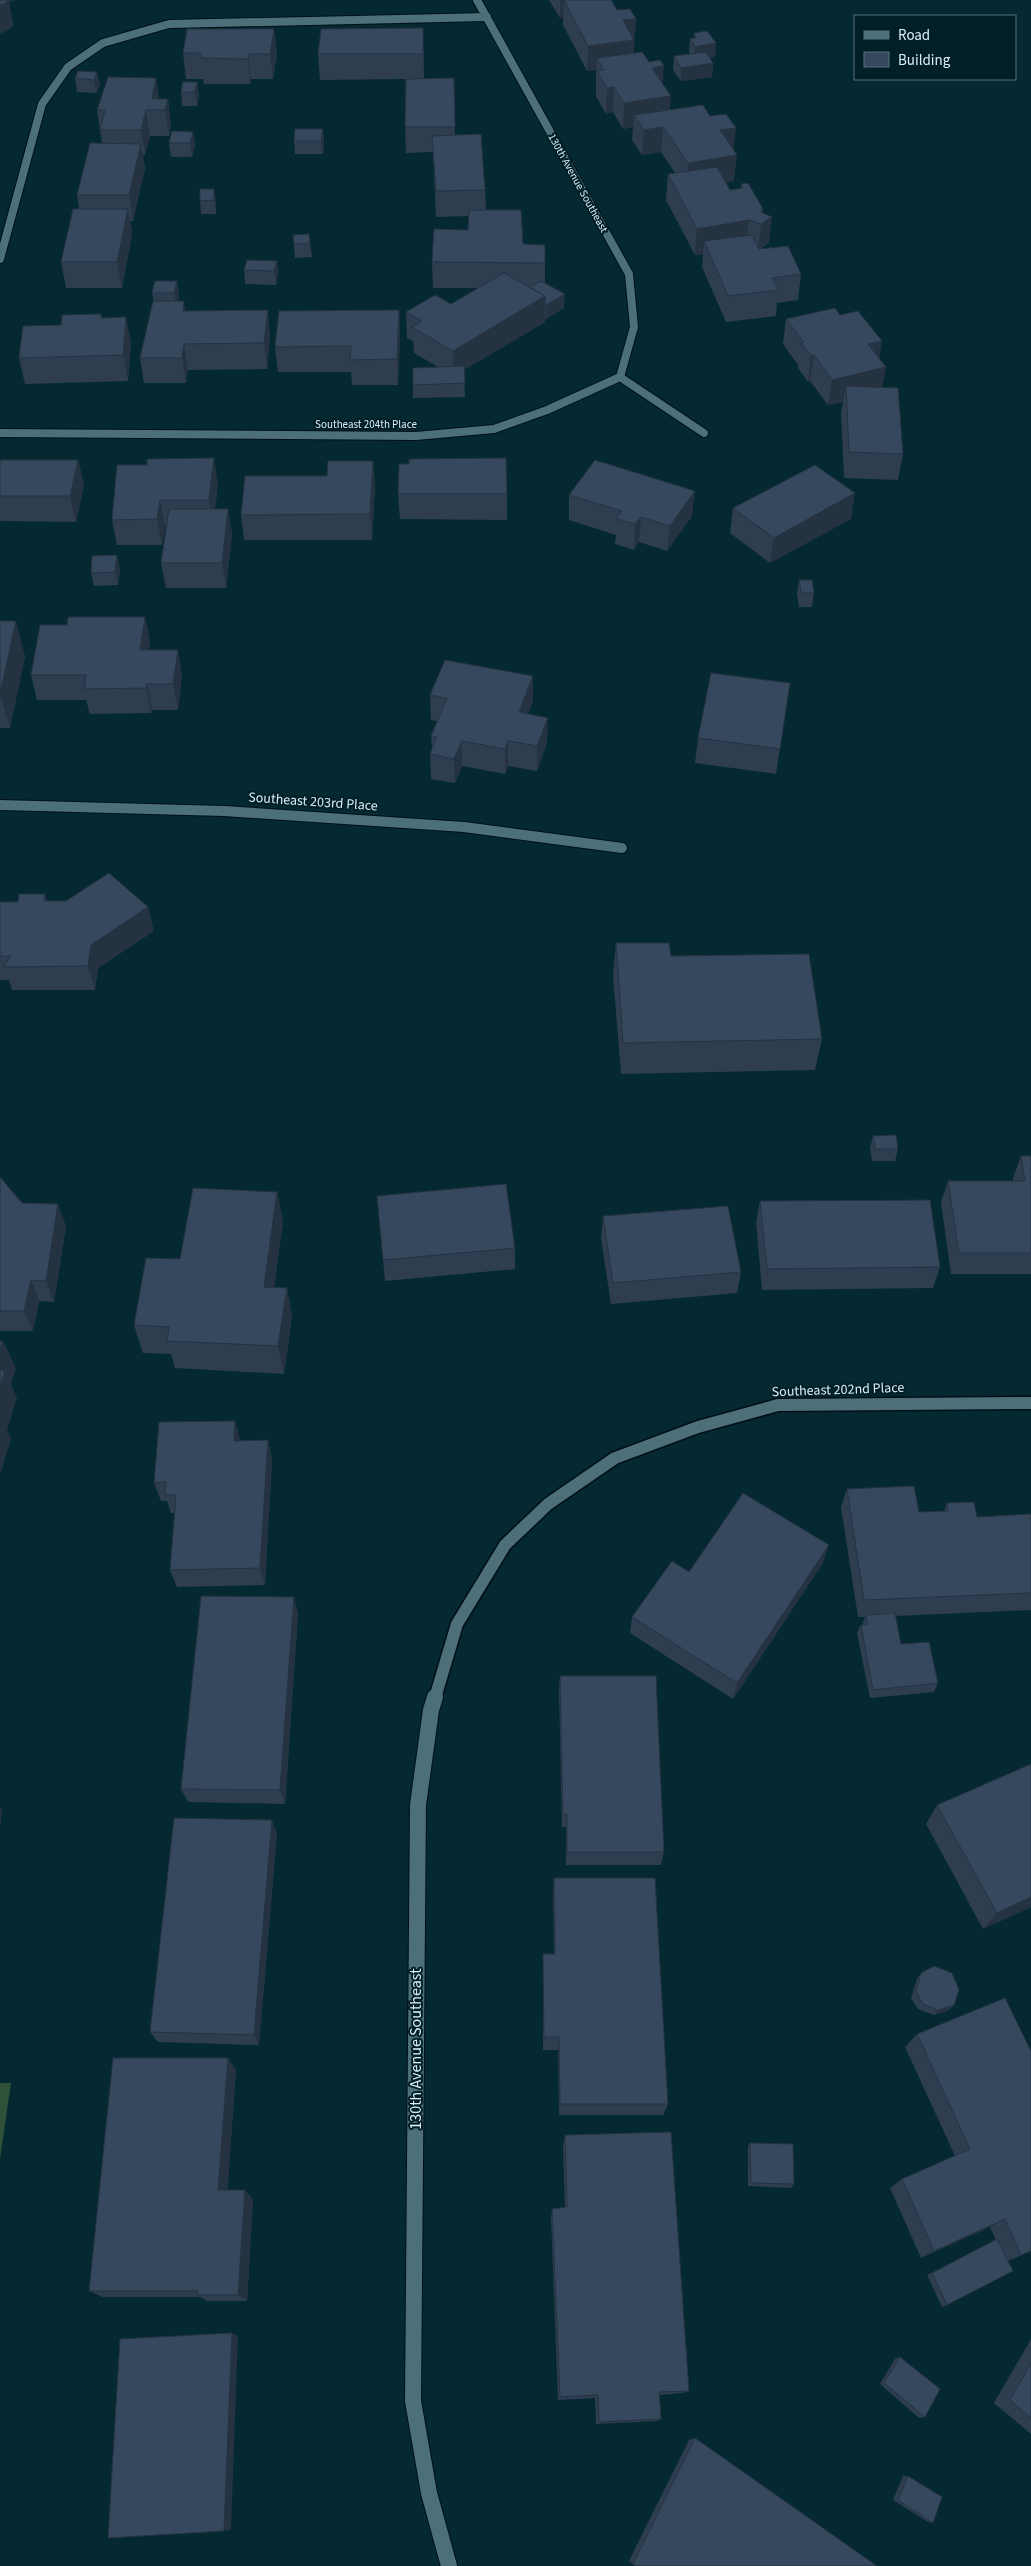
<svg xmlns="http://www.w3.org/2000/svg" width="1031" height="2566" viewBox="0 0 1031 2566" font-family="'Source Sans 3',sans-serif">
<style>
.green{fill:#2f513a}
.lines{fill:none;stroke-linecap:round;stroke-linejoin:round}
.street-far3-casing{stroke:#001017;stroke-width:10}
.street-far2-casing{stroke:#001017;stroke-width:12}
.street-far1-casing{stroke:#001017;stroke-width:15}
.street-casing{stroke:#001017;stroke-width:18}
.street-far3{stroke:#4c6f7a;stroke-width:8}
.street-far2{stroke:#4c6f7a;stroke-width:10}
.street-far1{stroke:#4c6f7a;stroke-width:12}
.street{stroke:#4c6f7a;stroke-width:16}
.wall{fill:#2e3e50}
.shaded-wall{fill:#253241}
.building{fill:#35485d;stroke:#253241}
.labels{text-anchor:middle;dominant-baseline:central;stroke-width:4;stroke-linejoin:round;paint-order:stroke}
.far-street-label{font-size:11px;fill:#daeef4;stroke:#001f28}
.street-label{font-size:14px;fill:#daeef4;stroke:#001f28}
.near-street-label{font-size:16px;fill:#daeef4;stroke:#001f28}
</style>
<rect width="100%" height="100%" fill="#042932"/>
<path class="green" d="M0,2083H11L0,2159Z"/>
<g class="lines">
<g class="street-far3-casing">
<g id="street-far3">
<path d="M477,0L629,274L634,327L620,377"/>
<path d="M0,259L42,104L68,67L103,43L169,24L487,17"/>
<path d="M620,377L704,433"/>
<path d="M0,433L416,436L494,429L547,410L620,377"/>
</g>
</g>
<g class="street-far2-casing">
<path id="street-far2" d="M0,805L224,811L464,827L622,848"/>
</g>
<g class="street-far1-casing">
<path id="street-far1" d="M435,1698L457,1624L505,1545L548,1504L615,1458L698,1427L778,1405L1031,1403"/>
</g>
<g class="street-casing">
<path id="street" d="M435,1697L431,1710L418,1805L413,2401L429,2493L449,2566"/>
</g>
<use href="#street-far3" class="street-far3"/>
<use href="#street-far2" class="street-far2"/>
<use href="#street-far1" class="street-far1"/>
<use href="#street" class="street"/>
</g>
<g class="wall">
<path d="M549,0H611L617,10L636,19L633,53L663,84L670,110L734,150V181L726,182L730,190L741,188V184L763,209V213L769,243L760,249L801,274L798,300L777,303L776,316L726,322L702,267L703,254L695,255L666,200L668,174L675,173L661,152L642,155L632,140L633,127L623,129L613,112L606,114L596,96V70L587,71L563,25V18H560Z"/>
<path d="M274,29L277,54L273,79H251L250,84H204L203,79H186L183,53Z"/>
<path d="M694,33L715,57L710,58L713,63L712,77L681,81L673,70L674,56L690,54L689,52L690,39L694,38Z"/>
<path d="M318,54H424V79L454,78L455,135L485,190L486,210L523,244L545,263V283L564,308L546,319L545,318V322L464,370L465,397L413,398V385L438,367L414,353L413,341L407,338L406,312L451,304L478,288H433L432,262L468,230L469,216L436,217L433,152L406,153L405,127L406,79L320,80Z"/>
<path d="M97,72L100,85L96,93L77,92L75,78Z"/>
<path d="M197,82L199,96L197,106H182L181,92Z"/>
<path d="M159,99H168L171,125L169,136H150L145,155H143L145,169L133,221H130L132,234L122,288H66L61,262L79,209L77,195L102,143L97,110Z"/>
<path d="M323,129L324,142L323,154H295L294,141Z"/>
<path d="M193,132L195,145L192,157H171L169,143Z"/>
<path d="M214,189L216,202V214H201L200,201Z"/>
<path d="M309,234L312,257L295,258L293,235Z"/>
<path d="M277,261L278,274L276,285L245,284L244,270Z"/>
<path d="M177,281L179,295L178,301L186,311L270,336L267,369L188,370L186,383H144L140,358L154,301L152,293Z"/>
<path d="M399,310L400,336L398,385H352L351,372H278L275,347Z"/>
<path d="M101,314L102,318L131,343L128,381L25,384L19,358L61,325Z"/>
<path d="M840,315L879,359L882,387L903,454L898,480L844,478L841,412L843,402L828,405L810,381L808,382L798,368V365L783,344L786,319Z"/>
<path d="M0,460H78L84,485L76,522L0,521Z"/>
<path d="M373,461L375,487L372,540H244L241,515L327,476Z"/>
<path d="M409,464L507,494V520L400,519L398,494Z"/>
<path d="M117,465L218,484L215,509H228L232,534L226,588H166L161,563L166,526H165L162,545H117L112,520Z"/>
<path d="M569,495L692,516L667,551L639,542L634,550L615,544L616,535L569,520Z"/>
<path d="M733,508L851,519L770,563L730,533Z"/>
<path d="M120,569L118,585L94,586L91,573Z"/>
<path d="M799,580L814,593L812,607H799L797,594Z"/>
<path d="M145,617L150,642L149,650L182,675L178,710H152L151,713L90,714L86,700H37L31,675L67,625Z"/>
<path d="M0,621L25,656L10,728H0Z"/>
<path d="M790,683L776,774L695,763L698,738Z"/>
<path d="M430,695L533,701L528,714L547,743L537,771L508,766L505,774L462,766L455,783L431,779L430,754L432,748L431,736L437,721L431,720Z"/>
<path d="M47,901L154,931L98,968L95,990H12L9,980H0V902Z"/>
<path d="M616,943L822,1039L815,1070L621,1074L613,976Z"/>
<path d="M873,1136L898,1149L895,1161H872L870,1148Z"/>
<path d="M1021,1156H1031V1274H951L941,1202L948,1181H1013V1178Z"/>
<path d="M0,1177L22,1203L66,1226L54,1302L39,1301L33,1331H0Z"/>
<path d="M277,1192L283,1222L274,1288H287L292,1316L284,1374L175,1368L171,1354L143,1353L134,1325L180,1259Z"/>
<path d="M760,1201L940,1267L933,1288L762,1290L756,1223Z"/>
<path d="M603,1216L741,1272L737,1293L611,1304L601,1238Z"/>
<path d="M515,1248V1269L385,1281L383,1260Z"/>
<path d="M235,1421L240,1441L268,1440L272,1459L265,1585L177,1587L170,1570L175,1513H171L167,1501H161L154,1483Z"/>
<path d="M847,1489L919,1512L944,1511L947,1503L977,1517L1031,1514V1610L895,1616L901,1644L938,1683L934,1692L870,1698L857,1633L861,1625H862L865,1617H858L841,1507Z"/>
<path d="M823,1563L733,1699L630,1633L632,1617Z"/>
<path d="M294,1597L298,1614L285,1804L188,1802L181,1789Z"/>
<path d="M560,1676L664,1852L661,1865H566V1827H562L559,1692Z"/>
<path d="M1031,1764V1907L983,1929L926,1824L937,1805Z"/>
<path d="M277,1833L259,2045L158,2042L150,2032Z"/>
<path d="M554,1878L668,2104L663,2115H559L558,2050H543V1954H554L553,1895Z"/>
<path d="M921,1973L954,2005L949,2010L934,2015L918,2009L911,1998L917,1979Z"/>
<path d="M917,2034L1031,2251L1008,2261L947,2305L942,2307L927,2275L996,2240L990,2227L921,2258L890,2188L902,2179L955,2156L905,2047Z"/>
<path d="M236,2070L227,2190L253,2199L247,2301H207L200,2297H103L89,2291Z"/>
<path d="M565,2135L689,2391L683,2393L660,2395L661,2419L657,2421L596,2424L595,2398L558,2400L551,2217L552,2209L565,2207L563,2146Z"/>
<path d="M750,2143L794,2184L791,2188L748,2186V2147Z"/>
<path d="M1031,2339V2434L994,2403Z"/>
<path d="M900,2357L925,2417L919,2418L880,2384L895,2359Z"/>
<path d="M695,2438L635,2566L629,2561L689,2440Z"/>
<path d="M903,2476H908L933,2523L928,2522L893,2500Z"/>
</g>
<g class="shaded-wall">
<path d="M0,0H16L9,2L14,26L0,34Z"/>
<path d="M560,0H564L563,18H560Z"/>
<path d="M636,19L633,65L597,58L596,70L587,71L588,46L623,20Z"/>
<path d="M423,28L424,54V79L423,54Z"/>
<path d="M274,29L277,54L273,79L270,54Z"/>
<path d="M716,43L715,57L694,60L695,47Z"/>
<path d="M248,54L251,79L250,84L248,59Z"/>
<path d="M713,63L712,77L681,81V68Z"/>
<path d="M664,66L662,92L652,68Z"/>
<path d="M97,72L100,85L96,93L94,80Z"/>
<path d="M156,78L160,103L152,99Z"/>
<path d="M197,82L199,96L197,106L195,92Z"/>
<path d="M614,87L613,112L606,114L607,88Z"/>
<path d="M671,96L669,121L634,115L633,127L623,129L624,103Z"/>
<path d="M168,99L171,125L169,136L165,110Z"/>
<path d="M146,110L150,136L145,155L141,130Z"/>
<path d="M663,127L661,152L642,155L644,130Z"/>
<path d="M736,128L733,153L720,130Z"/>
<path d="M323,129L324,142L323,154L321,141Z"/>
<path d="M193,132L195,145L192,157L190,143Z"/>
<path d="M141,144L145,169L133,221L129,195Z"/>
<path d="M737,155L734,181L686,188L688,163Z"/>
<path d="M214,189L216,202V214L214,200Z"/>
<path d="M128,209L132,234L122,288L117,262Z"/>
<path d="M763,209L762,224L772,217L769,243L758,250L761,224V212Z"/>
<path d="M749,220L746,246L704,241L703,254L695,255L697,229Z"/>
<path d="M277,261L278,274L276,285L274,271Z"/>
<path d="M177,281L179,295L177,307L174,293Z"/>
<path d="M565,294L564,308L546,319V305Z"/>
<path d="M545,296V322L454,376L453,351Z"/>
<path d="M184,301L188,326L183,311Z"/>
<path d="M268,310L270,336L267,369L264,343Z"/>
<path d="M399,310L400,336L398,385L397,359Z"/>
<path d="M126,317L131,343L128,381L123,355Z"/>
<path d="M882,341L878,367L868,344Z"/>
<path d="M184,344L188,370L186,383L182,358Z"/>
<path d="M814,355L810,381L808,382L811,356Z"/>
<path d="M886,367L881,393L846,386L843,402L828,405L832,380Z"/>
<path d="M214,458L218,484L213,525L209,500Z"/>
<path d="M78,460L84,485L76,522L70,496Z"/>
<path d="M373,461L375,487L372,540L370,514Z"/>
<path d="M695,491L692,516L667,551L670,526Z"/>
<path d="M855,493L851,519L770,563L774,538Z"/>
<path d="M160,500L165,526L162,545L157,519Z"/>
<path d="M228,509L232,534L226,588L222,563Z"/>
<path d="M641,517L639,542L634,550L635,524Z"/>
<path d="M117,555L120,569L118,585L115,572Z"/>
<path d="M145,617L150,642L145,675L140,650Z"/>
<path d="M16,621L25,656L10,728L0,694Z"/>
<path d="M178,650L182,675L178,710L173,684Z"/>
<path d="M533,676V701L519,737V712Z"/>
<path d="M147,684L152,710L151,713L146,688Z"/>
<path d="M548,718L547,743L537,771V746Z"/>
<path d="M462,741V766L455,783L454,759Z"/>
<path d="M508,741V766L505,774V749Z"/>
<path d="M45,894L52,918L44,901Z"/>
<path d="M148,907L154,931L98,968L95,990L88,966L91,945Z"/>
<path d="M277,1192L283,1222L270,1315L264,1287Z"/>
<path d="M58,1204L66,1226L54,1302L46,1281Z"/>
<path d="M31,1280L39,1301L33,1331L24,1311Z"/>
<path d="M287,1288L292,1316L284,1374L278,1346Z"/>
<path d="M3,1341L16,1368L11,1384L17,1398L7,1430L11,1439L0,1475V1351Z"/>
<path d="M235,1421L240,1440L239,1460L234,1441Z"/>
<path d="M268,1440L272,1459L265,1585L260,1568Z"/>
<path d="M829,1545L823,1563L733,1699L737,1683Z"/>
<path d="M294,1597L298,1614L285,1804L280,1790Z"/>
<path d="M0,1807L2,1810L0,1829Z"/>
<path d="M272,1820L277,1833L259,2045L254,2035Z"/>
<path d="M1031,1897V1907L983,1929L997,1913Z"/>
<path d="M954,2005L949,2010L934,2015L938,2010Z"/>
<path d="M228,2058L236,2070L227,2199L218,2190Z"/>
<path d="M245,2190L253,2199L247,2301L238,2295Z"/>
<path d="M1005,2219L990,2227L921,2258L934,2251Z"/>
<path d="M232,2333L238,2336L231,2530L224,2531Z"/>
</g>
<g class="building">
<path d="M0,0H6L9,1L0,6Z"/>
<path d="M564,0H611L617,10L630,9L636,19L623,20L634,40L588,46Z"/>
<path d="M423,28V54H318L321,29Z"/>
<path d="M187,29H274L270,54H248V59L201,58V53H183Z"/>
<path d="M707,31L716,43L695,47L690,39L696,38L694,33Z"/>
<path d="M642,52L649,62L660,60L664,66L652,68L671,96L624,103L614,87L607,88L597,71L604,70L597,58Z"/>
<path d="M706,52L713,63L681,68L674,56Z"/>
<path d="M78,71L97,72L94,80L75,78Z"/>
<path d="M108,77L156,78L152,99H168L165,110H146L141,130H100L105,110H97Z"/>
<path d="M454,78L455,127H405L406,79Z"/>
<path d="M183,82H197L195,92H181Z"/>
<path d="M703,105L710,116L726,114L736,128L720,130L737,155L688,163L663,127L644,130L634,115Z"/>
<path d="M295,129H323L321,141H294Z"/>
<path d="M172,131L193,132L190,143H169Z"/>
<path d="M481,134L485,190L436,191L432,136Z"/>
<path d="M90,143L141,144L129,195H77Z"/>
<path d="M717,167L730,190L743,188L741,184L748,183L763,209L761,212L772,217L761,224L749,220L697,229L668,174Z"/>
<path d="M200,189H214V200L200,201Z"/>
<path d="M73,209H128L117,262H61Z"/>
<path d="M469,210H521L523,244L545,245V263L432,262L434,229L468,230Z"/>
<path d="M309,234L310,243L294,244L293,235Z"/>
<path d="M752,235L759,249L788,246L801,274L772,278L779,290L728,296L704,241Z"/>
<path d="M247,260L277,261L274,271L244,270Z"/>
<path d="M504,273L545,296L453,351L412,327L422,321L406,312L435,295L451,304Z"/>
<path d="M155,281H177L174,293H152Z"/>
<path d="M541,281L565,294L546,305L545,304V296L530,287Z"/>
<path d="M153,301H184L183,311L268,310L264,343L184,344L182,358H140Z"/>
<path d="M835,308L840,315L858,311L882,341L868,344L886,367L832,380L814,355L811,356L801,343L804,342L786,319Z"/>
<path d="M399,310L397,359L350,360L351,346L275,347L279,311Z"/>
<path d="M101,314V318L126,317L123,355L19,358L23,326L61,325L62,315Z"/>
<path d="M464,366L465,383L413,385V368Z"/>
<path d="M846,386L898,388L903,454L849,452Z"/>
<path d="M214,458L209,500H160L157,519L112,520L117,465H147V459Z"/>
<path d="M506,458L507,494H398L399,464H409V459Z"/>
<path d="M0,460H78L70,496H0Z"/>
<path d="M595,460L695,491L670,526L641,517L635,524L616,519L622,511L569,495Z"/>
<path d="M328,461H373L370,514L241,515L245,476H327Z"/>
<path d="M815,465L855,493L774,538L733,508Z"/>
<path d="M169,509H228L222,563H161Z"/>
<path d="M117,555L115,572L91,573L92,556Z"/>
<path d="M799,580H812L814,593H801Z"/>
<path d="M68,617H145L140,650H178L173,684H147L146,688L84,689L86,675H31L40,625H67Z"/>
<path d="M0,621H16L0,694Z"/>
<path d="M445,660L533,676L519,712L548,718L537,746L508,741L505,749L462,741L454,759L430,754L437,737L431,736L447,698L430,695Z"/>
<path d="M711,673L790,683L780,749L698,738Z"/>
<path d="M109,873L148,907L91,945L88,966L4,967L11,956H0V902H18L19,894H45L44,901H66Z"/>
<path d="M616,943H669L671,956L809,954L822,1039L623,1043Z"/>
<path d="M896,1135L898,1149H875L873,1136Z"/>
<path d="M1021,1156H1031V1253H959L948,1181H1025Z"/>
<path d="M0,1177L22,1203L58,1204L46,1281L31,1280L24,1311H0Z"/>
<path d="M506,1184L515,1248L383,1260L377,1196Z"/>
<path d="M193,1188L277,1192L264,1287L287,1288L278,1346L167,1341L169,1327L134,1325L146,1258L180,1259Z"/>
<path d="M930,1200L940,1267L767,1269L760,1201Z"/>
<path d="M728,1206L741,1272L613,1283L603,1216Z"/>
<path d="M0,1341H3L0,1351Z"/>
<path d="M0,1370L5,1371L0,1386Z"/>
<path d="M235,1421L234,1441L268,1440L260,1568L170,1570L176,1495H165L166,1482L154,1483L159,1422Z"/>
<path d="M914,1486L919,1512L948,1511L947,1503L974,1502L977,1517L1031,1514V1593L864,1600L847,1489Z"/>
<path d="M743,1493L829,1545L737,1683L632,1617L672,1561L689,1572Z"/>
<path d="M201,1596L294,1597L280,1790L181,1789Z"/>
<path d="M895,1613L901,1644L929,1642L938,1683L873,1690L861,1625H867L866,1615Z"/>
<path d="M560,1676H656L664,1852H567V1814H563Z"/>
<path d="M1031,1764V1897L997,1913L937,1805Z"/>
<path d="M174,1818L272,1820L254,2035L150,2032Z"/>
<path d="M554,1878H655L668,2104H560L559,2037H544L543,1954H555Z"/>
<path d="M934,1966L952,1973L959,1990L954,2005L938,2010L923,2004L916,1992L921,1973Z"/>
<path d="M1005,1998L1031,2051V2251L1021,2255L1005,2219L934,2251L902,2179L970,2149L917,2034Z"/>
<path d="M113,2058H228L218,2190H245L238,2295H197L198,2291H89Z"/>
<path d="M671,2132L689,2391L659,2392L661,2419L599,2422L598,2395L560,2397L552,2209L567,2207L565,2135Z"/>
<path d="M750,2143L793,2144L794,2184L751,2183Z"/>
<path d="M997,2239L1013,2271L947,2305L932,2273Z"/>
<path d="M232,2333L224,2531L108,2538L120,2339Z"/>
<path d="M900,2357L940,2389L925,2417L884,2383Z"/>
<path d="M1031,2363V2418L1010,2400Z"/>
<path d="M695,2438L877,2566H635L633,2564Z"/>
<path d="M908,2476L942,2497L933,2523L898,2500Z"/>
</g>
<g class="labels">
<g class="far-street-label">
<text transform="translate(578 183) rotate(61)">130th Avenue Southeast</text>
<text x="366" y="424">Southeast 204th Place</text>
</g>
<g class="street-label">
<text transform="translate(313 802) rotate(4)">Southeast 203rd Place</text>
<text transform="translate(838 1390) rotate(-2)">Southeast 202nd Place</text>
</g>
<g class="near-street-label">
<text transform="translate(416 2049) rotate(-90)">130th Avenue Southeast</text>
</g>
</g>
<rect x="854" y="15" width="162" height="65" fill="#001f28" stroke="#57727a"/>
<rect x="864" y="31" width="25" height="8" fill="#4c6f7a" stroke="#57727a"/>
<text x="898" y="40" font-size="15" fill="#daeef4">Road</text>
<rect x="864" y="52" width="25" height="15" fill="#35485d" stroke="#57727a"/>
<text x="898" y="65" font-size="15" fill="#daeef4">Building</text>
</svg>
